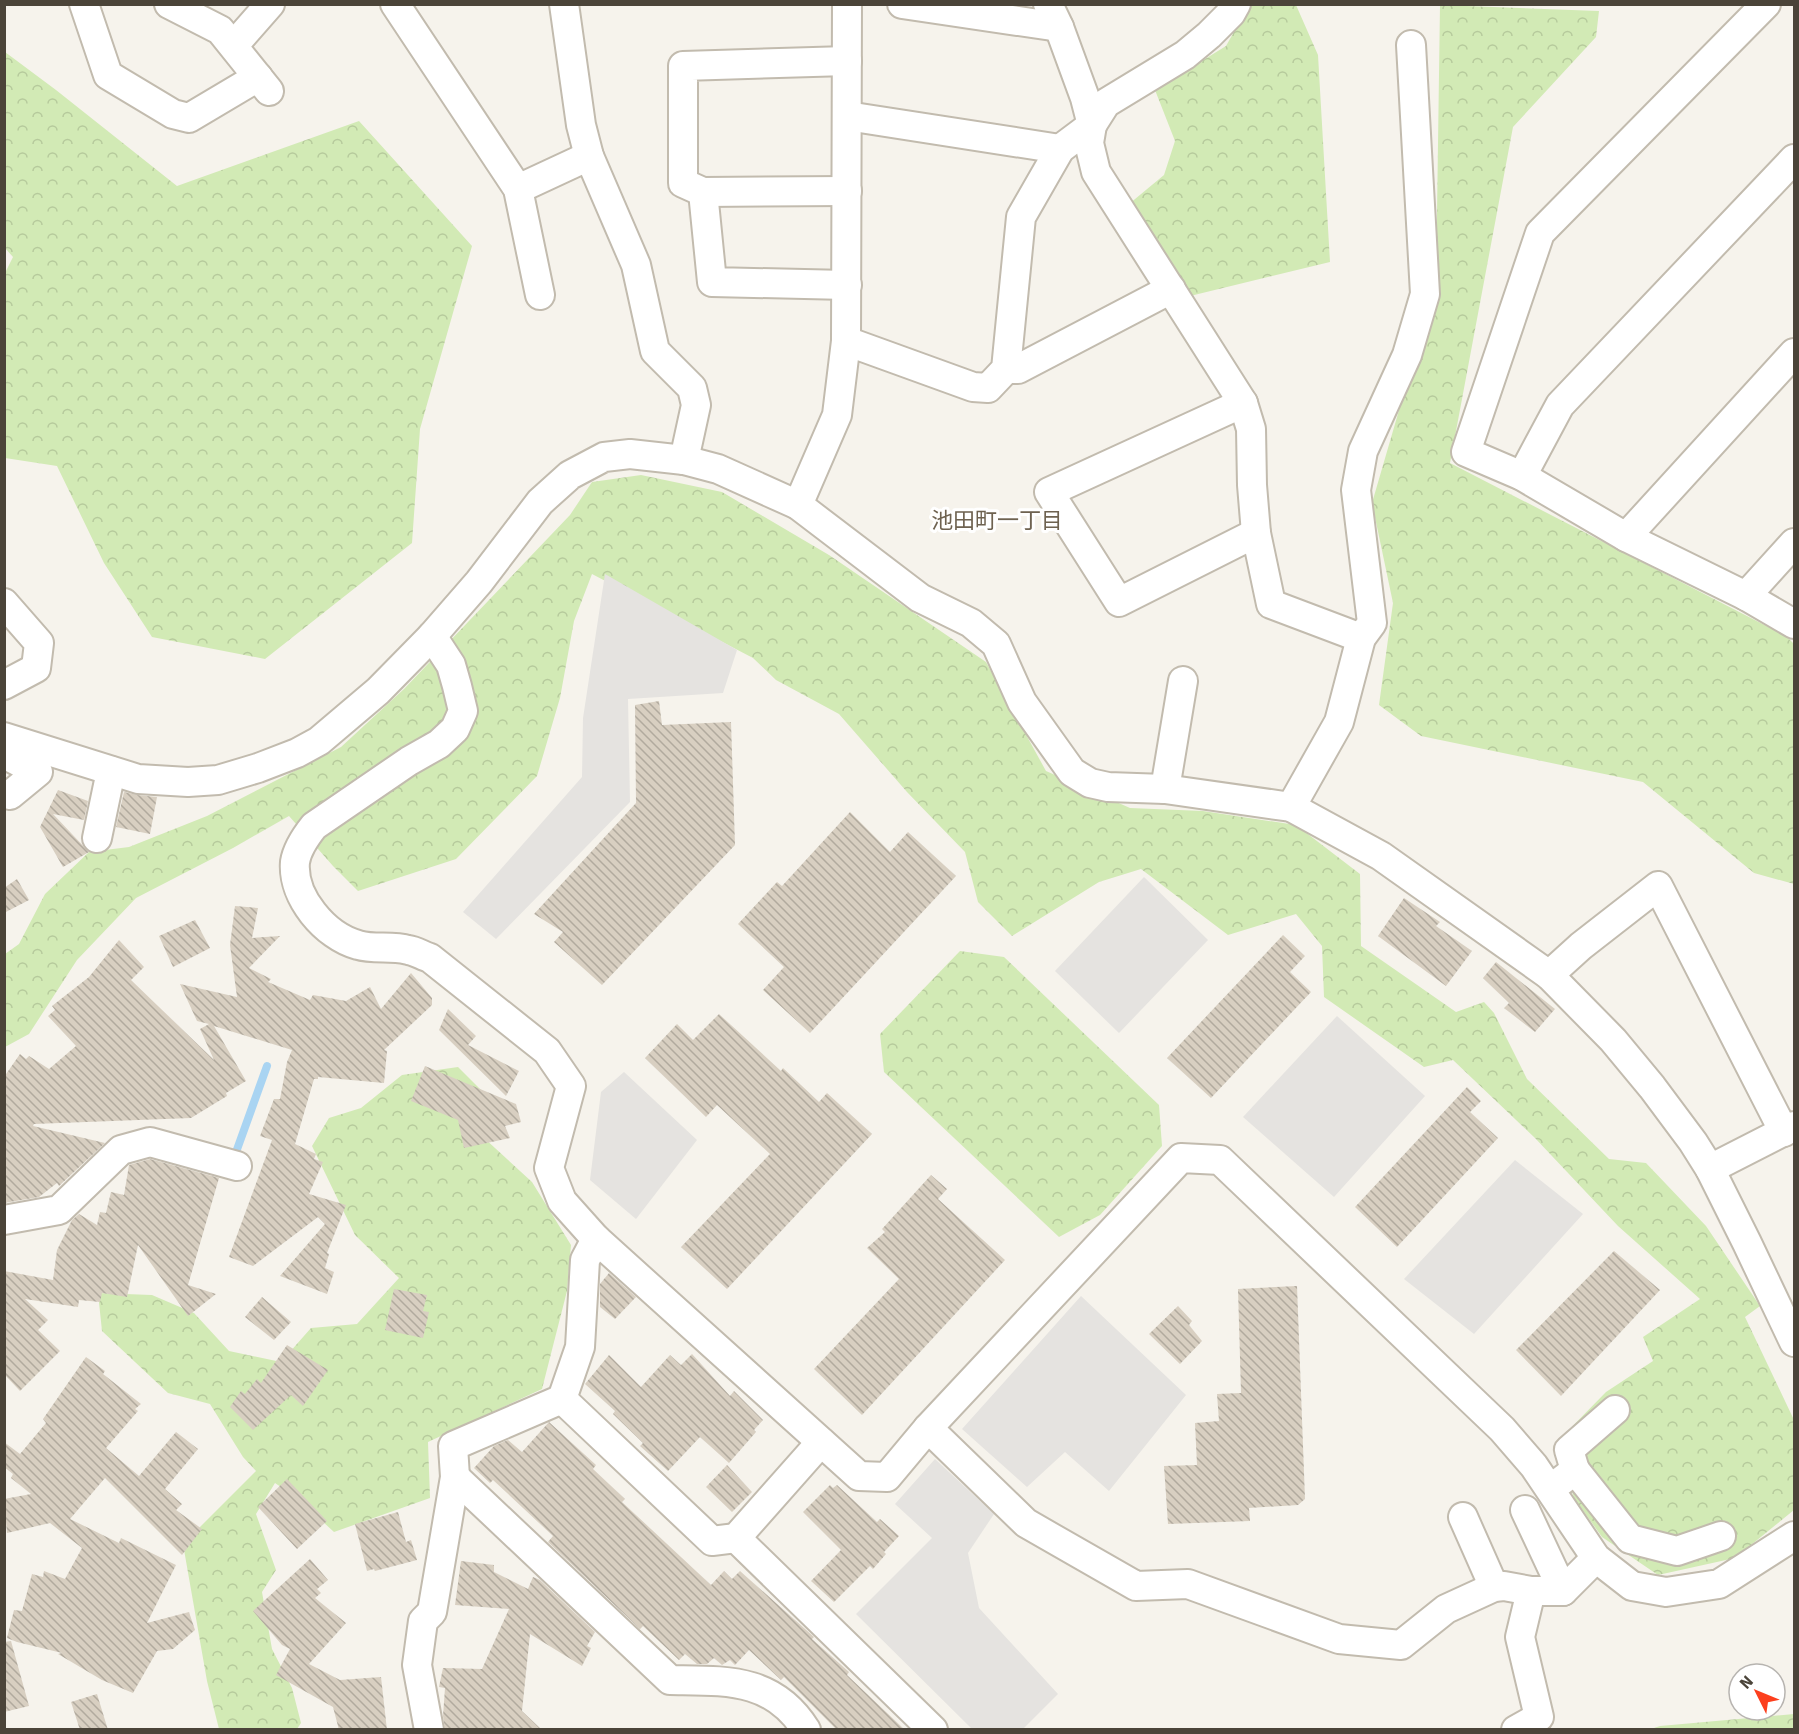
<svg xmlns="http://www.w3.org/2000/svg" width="1799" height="1734" viewBox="0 0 1799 1734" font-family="Signika,'Noto Sans JP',sans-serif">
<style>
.forest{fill:url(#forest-crowns)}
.parking{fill:#e5e3e0}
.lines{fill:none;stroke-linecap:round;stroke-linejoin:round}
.stream{stroke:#a9d4f2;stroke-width:8}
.building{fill:url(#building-back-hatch)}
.minor-casing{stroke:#c2bbae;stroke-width:32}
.minor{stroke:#fff;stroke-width:28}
.labels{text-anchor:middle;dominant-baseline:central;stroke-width:6;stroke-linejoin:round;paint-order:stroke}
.neighbourhood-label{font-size:22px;fill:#6e6250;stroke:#fff}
</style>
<defs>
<pattern id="forest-crowns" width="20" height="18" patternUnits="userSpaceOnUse" patternTransform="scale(1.5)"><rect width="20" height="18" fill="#d2eab5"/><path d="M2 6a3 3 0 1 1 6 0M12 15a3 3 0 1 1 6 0" fill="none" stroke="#b6ca9c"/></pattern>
<pattern id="building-back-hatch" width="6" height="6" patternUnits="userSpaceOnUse" patternTransform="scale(1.5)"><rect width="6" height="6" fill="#d8cfc1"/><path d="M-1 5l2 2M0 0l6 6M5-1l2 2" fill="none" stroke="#b1aa9e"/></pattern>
</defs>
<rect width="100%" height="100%" fill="#f6f3ec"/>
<g class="forest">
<path d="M1249,5H1296L1318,55L1330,262L1186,297L1129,204L1164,175L1175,141L1155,90L1226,46Z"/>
<path d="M1440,5L1599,11L1596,37L1513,127L1450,463L1786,636L1794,644V884L1754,873L1643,782L1421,736L1379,705L1393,603L1372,503L1436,283Z"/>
<path d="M5,52L56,90L177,186L359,121L472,246L420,429L412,543L265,659L152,637L104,563L57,466L5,458L4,275L13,257L4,247Z"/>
<path d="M641,475L722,492L829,555L986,662L1046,771L1130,808L1203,811L1296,825L1360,874L1361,946L1456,1012L1484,1002L1494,1013L1527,1079L1609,1159L1646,1163L1706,1226L1760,1306L1745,1317L1794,1420V1510L1735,1558L1658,1575L1602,1537L1574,1498L1557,1442L1606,1392L1653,1361L1643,1337L1700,1299L1618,1226L1535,1138L1453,1060L1424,1067L1324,997L1322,946L1296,914L1228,935L1141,869L1099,882L1012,936L978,902L965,852L907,792L839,714L776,680L753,658L592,574L574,621L560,698L537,776L456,859L358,891L333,866L289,816L233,848L136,898L77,960L29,1034L5,1047V954L19,944L45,894L89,852L129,847L207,816L341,747L404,689L570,515L592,482Z"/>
<path d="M960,951L1004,957L1159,1105L1162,1146L1100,1215L1059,1237L884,1072L880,1034Z"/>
<path d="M458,1067L486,1095L483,1137L532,1182L571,1245L567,1291L542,1389L428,1442L430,1498L334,1532L297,1498L275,1483L256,1514L276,1570L262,1592L272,1649L292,1688L301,1723L297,1729H219L207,1681L183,1544L256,1471L243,1457L210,1404L168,1393L102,1331L98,1293L152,1295L194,1313L229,1351L281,1362L311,1328L357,1324L399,1278L355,1235L312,1146L329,1118L361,1108L402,1075Z"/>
<path d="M1794,1714V1729H1651L1660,1726Z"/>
</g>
<g class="parking">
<path d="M605,574L737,650L723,693L628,699L630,802L496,939L463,912L582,777L583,718Z"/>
<path d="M1144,877L1208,940L1119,1033L1055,971Z"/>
<path d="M1337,1016L1425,1096L1334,1197L1243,1117Z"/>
<path d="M624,1072L697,1140L636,1219L590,1180L601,1092Z"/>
<path d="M1515,1160L1583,1214L1474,1334L1404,1279Z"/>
<path d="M1081,1296L1186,1395L1109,1491L1065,1452L1027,1487L962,1429Z"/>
<path d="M935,1459L994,1514L968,1553L979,1608L1058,1694L1023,1729H972L856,1614L932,1538L895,1504Z"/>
</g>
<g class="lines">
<path class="stream" d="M235,1155L267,1066"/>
</g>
<g class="building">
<path d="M659,701L662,725L731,722L735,845L602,985L554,942L563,932L534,914L636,803L635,705Z"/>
<path d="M58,790L88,801L84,820L53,814L89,852L63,867L40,827Z"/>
<path d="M124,792L137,795L157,797L150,834L116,827Z"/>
<path d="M850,812L890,852L908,832L956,876L810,1033L763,990L784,967L738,924L777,882L782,886Z"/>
<path d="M17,879L29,900L4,913V888Z"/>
<path d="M1404,898L1440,922L1436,926L1472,951L1446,986L1378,936Z"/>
<path d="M235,906L258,908L252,938L280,936L249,968L271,979L268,982L310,1000L313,995L346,1001L370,987L381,1009L411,973L432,998V1005L384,1050L387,1051L384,1083L318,1077V1079H314L295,1144L316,1154L314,1159L323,1162L309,1194L346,1205L327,1253L329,1254L325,1268L334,1272L327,1294L280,1276L325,1224L318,1217L253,1266L229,1257L272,1140L260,1136L274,1099H280L287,1062L292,1050L214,1026L246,1081L226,1093L227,1096L191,1118L34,1124L33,1126L105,1143L59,1186L57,1183L39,1197L4,1203V1077L20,1054L26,1059L29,1056L49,1069L76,1046L48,1016L55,1010L52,1006L89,977L119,940L144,967L131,980L214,1060L200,1029L209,1024L197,1021L180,984L237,997L230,945Z"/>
<path d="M195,920L210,948L173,967L159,936Z"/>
<path d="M1283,935L1305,956L1290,972L1311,992L1211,1098L1167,1058Z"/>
<path d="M1496,962L1555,1009L1535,1032L1504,1008L1509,1003L1483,978Z"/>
<path d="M448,1009L476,1036L468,1045L519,1071L506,1096L439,1030Z"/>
<path d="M719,1014L781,1071L783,1068L819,1102L827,1093L872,1134L727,1289L681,1247L770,1154L717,1105L706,1117L645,1058L677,1024L693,1040Z"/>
<path d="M425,1066L516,1104L521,1122L505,1126L510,1138L464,1148L458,1120L411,1101Z"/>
<path d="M1467,1087L1481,1101L1470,1112L1498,1138L1397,1247L1355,1207Z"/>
<path d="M150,1159L219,1178L188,1285L216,1294L188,1316L138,1245L127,1297L102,1293L100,1302L79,1300L78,1307L25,1299L48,1320L38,1330L60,1351L20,1391L4,1374V1271L53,1280L57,1250L72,1220L79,1214L97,1225L100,1212L106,1213L111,1192L124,1195L129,1165Z"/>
<path d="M931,1175L947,1189L938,1199L1005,1260L862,1415L814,1369L899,1279L867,1248L885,1232L882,1229Z"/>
<path d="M1614,1251L1660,1290L1561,1396L1516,1350Z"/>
<path d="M609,1273L636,1297L615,1319L600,1307V1284Z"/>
<path d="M1297,1286L1305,1499L1298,1505L1249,1508L1250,1521L1168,1524L1164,1466L1197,1465L1195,1423L1219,1421L1217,1394L1241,1393L1238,1289Z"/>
<path d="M394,1289L427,1295L423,1311L429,1312L423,1338L385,1330Z"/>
<path d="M262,1297L291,1322L274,1340L245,1317Z"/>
<path d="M1178,1306L1192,1321L1189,1325L1202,1341L1180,1364L1149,1334Z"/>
<path d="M287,1345L328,1370L303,1406L291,1395L253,1430L230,1407L241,1391L245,1394L257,1379L261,1383Z"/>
<path d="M692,1354L730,1396L734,1391L763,1420L754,1430L756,1432L729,1463L700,1437L668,1471L640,1446L643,1443L613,1414L615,1411L585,1384L609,1355L641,1387L670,1355L681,1365Z"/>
<path d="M86,1357L105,1371L103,1374L141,1404L135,1409L138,1411L106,1448L139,1476L176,1432L198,1449L165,1489L182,1504L176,1510L202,1529L182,1555L105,1478L70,1519L119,1543L121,1538L176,1565L147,1623L189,1612L195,1630L173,1649L157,1651L133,1693L102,1680L58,1654L62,1653L17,1642L7,1638L14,1610L22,1611L32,1574L43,1577L44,1571L65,1579L82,1548L50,1523L7,1533L4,1499L31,1494L11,1478L13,1474L4,1467V1442L20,1454L46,1423L43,1419Z"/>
<path d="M549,1422L596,1465L593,1469L625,1499L622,1502L711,1585L724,1571L732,1579L740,1571L814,1637L812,1639L849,1672L847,1675L905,1730H837L784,1677L781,1680L749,1650L735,1665L730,1660L722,1665L714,1658L707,1664H697L685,1654L679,1660L643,1626L640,1629L548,1542L553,1536L493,1480L490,1483L474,1468L494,1446L508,1440L522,1452Z"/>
<path d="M727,1465L752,1492L732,1512L706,1487Z"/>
<path d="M287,1479L327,1521L297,1549L258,1507Z"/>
<path d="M830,1485L833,1488L837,1485L877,1522L880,1519L899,1536L884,1552L886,1554L873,1569L870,1566L834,1602L811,1581L841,1550L803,1512Z"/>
<path d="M398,1512L406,1542L411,1540L417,1560L375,1571L374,1569L367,1571L355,1524Z"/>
<path d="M310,1559L328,1580L317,1589L321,1593L315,1598L346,1623L309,1664L340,1680L381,1677L387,1730H339L333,1707L276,1675L290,1649L282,1645L253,1611Z"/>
<path d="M461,1561L494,1565V1572L528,1589L533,1577L540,1580L595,1632L587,1646L591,1648L582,1666L530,1634L522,1711L542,1730H445L443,1716L445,1688L439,1687L443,1668L482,1669L509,1609L455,1605Z"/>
<path d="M11,1641L29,1706L4,1712V1642Z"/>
<path d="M97,1694L108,1730H80L71,1702Z"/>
</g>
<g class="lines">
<g class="minor-casing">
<g id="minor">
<path d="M84,4L108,75L173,114L189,118L258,77"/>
<path d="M169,4L220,30L269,91"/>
<path d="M395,4L518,189L540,295"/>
<path d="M564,4L581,125L589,156L636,265L655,351L692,388L696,405L684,460"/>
<path d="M902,4L1059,27"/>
<path d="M1048,4L1059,27L1085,98L1092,125L1089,143L1096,172L1243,403L1251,429L1252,485L1256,533L1271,604L1361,638"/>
<path d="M1766,4L1540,233L1466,452L1522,476L1626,537L1746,596L1794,624"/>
<path d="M234,45L270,4"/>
<path d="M847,116L1060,149"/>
<path d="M518,189L589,156"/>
<path d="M703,192L847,191"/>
<path d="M847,285L712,282L703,192L683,183V66L847,61"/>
<path d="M846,341L847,4"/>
<path d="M1006,369H1018L1171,289"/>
<path d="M1243,403L1049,492L1119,602L1256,533"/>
<path d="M1522,476L1560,405L1794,159"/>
<path d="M798,505L837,415L846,341L973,387L988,388L1006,369L1021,217L1060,149L1092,125L1106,103L1185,55L1209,35L1231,13L1236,4"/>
<path d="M1626,537L1794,353"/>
<path d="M1746,596L1794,543"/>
<path d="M4,603L39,643L36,668L4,685"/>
<path d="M432,636L451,665L457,686L463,711L455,729L439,744L409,761L314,826C306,836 297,849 295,862C292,897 325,936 358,945C374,950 392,945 408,950C416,951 423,956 430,958L547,1051L571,1086L549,1168L562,1201L596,1239L859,1476L887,1477L928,1428L1181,1158L1220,1160L1502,1429L1534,1466L1596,1558L1632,1586L1666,1592L1719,1584L1794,1536"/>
<path d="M4,737L138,779L188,782L218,780L258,768L297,753L319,741L378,691L432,636L479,582L540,502L570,475L604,457L630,454L684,460L718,469L798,505L920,598L971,623L996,644L1022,702L1072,772L1090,783L1108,787L1165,789L1291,807L1381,856L1549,975L1613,1040L1652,1087L1693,1142L1710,1169L1747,1243L1794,1342"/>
<path d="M4,754L38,772L10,795"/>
<path d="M1165,789L1183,681"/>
<path d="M1291,807L1339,722L1361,638L1372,623L1356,490L1363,451L1407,355L1425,294L1411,45"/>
<path d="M97,838L111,771"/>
<path d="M1549,975L1581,946L1658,886L1784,1132"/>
<path d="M1710,1169L1794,1126"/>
<path d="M4,1220L59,1210L121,1150L150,1142L237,1166"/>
<path d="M596,1239L585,1260L580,1347L562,1399L712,1541L736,1538L821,1442"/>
<path d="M928,1428L1026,1523L1136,1586L1188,1584L1339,1639L1401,1645L1446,1609L1494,1587L1504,1586L1531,1591H1563L1596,1558"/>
<path d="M1575,1470L1630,1539L1677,1551L1721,1536"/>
<path d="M455,1477L670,1680C725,1681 773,1677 806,1730"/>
<path d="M1561,1481L1575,1470L1569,1450L1615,1410"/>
<path d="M1525,1510L1563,1591"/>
<path d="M1463,1517L1494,1587"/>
<path d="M736,1538L933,1730"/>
<path d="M429,1730L417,1665L423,1621L432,1612L455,1477L453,1446L562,1399"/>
<path d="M1516,1730L1539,1717L1520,1637L1531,1591"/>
</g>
</g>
<use href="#minor" class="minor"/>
</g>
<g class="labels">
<g class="neighbourhood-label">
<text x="997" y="520">池田町一丁目</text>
</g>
</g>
<rect width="1799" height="1734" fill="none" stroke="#4b4439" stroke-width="12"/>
<g transform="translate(1757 1692) rotate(313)"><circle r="28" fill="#ffffff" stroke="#b7b4b0" stroke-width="1.5"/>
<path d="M0-4.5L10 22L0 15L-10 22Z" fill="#fc3f1d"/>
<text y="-9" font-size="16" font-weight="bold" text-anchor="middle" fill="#4b4439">N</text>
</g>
</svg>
